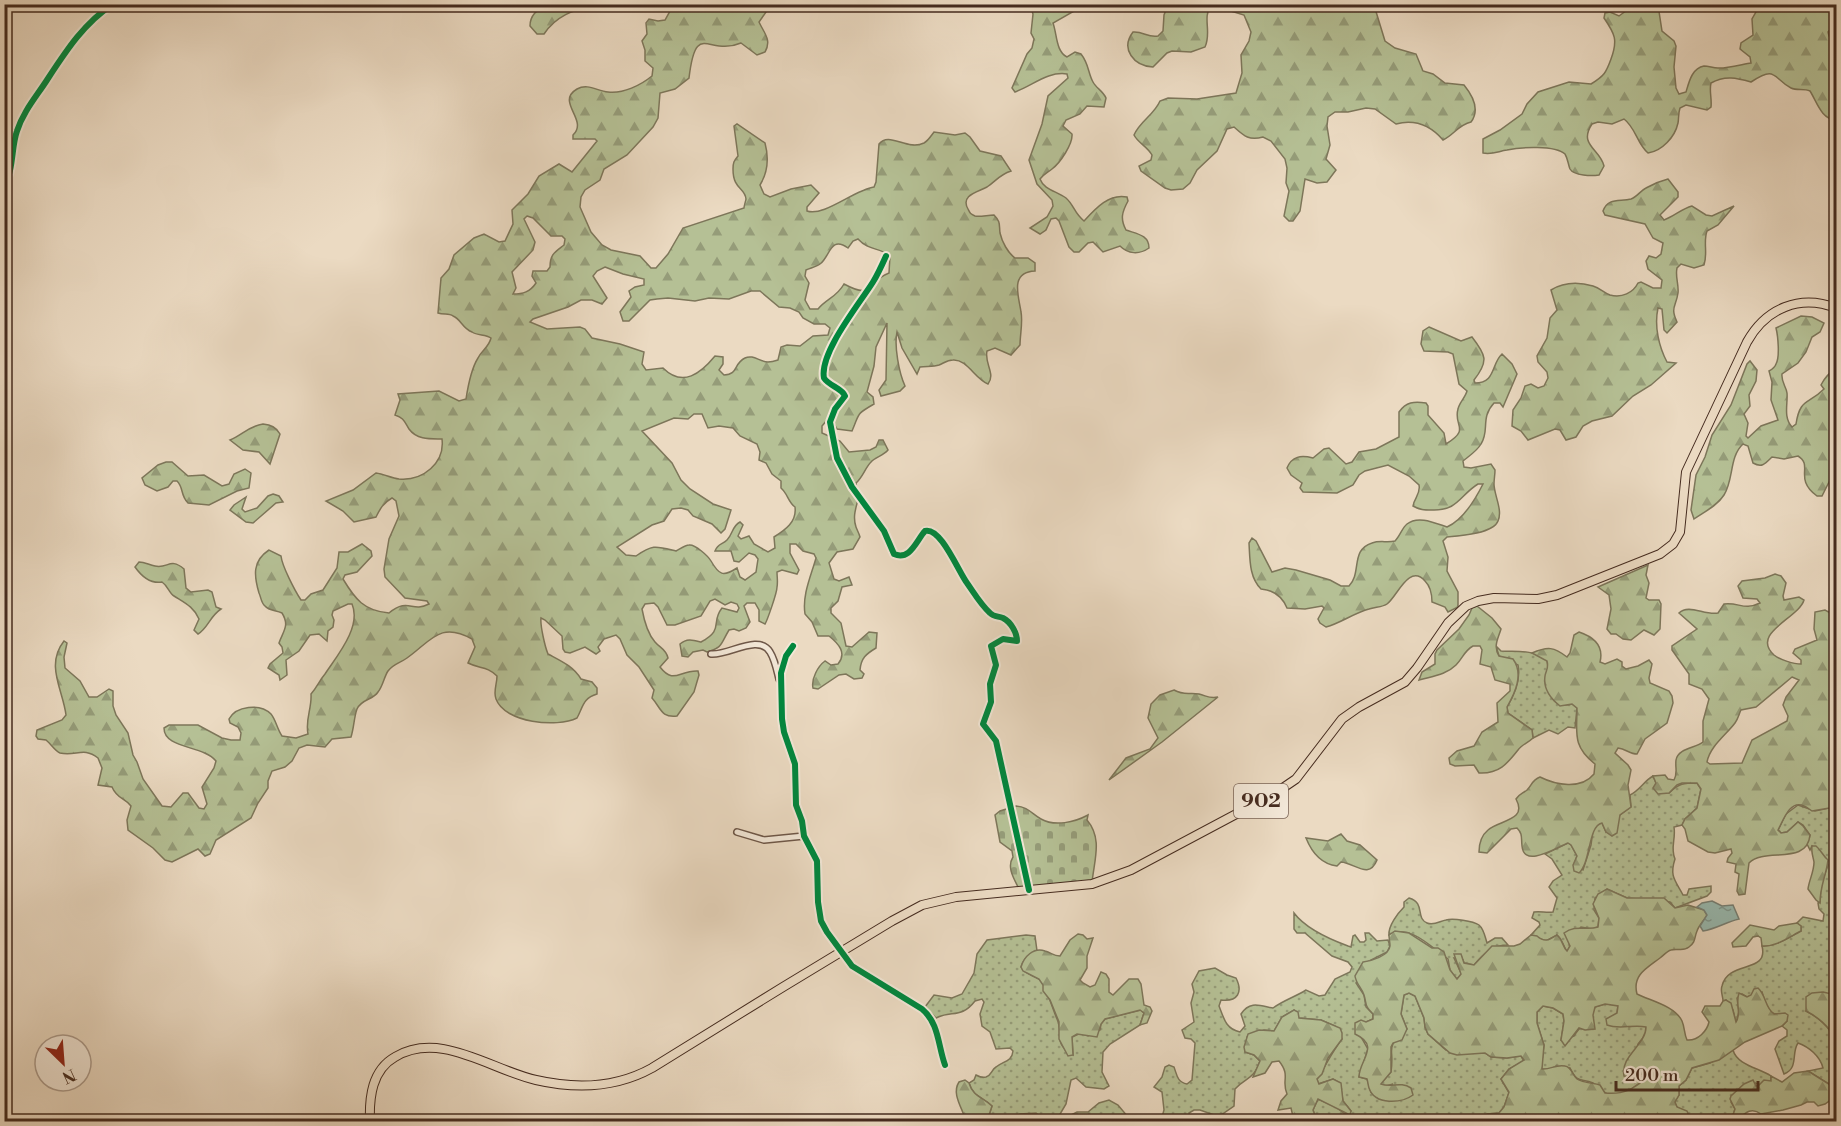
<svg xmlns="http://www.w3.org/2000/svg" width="1841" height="1126" viewBox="0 0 1841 1126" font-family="'Libre Bodoni',serif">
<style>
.grass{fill:url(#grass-dots);stroke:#7d765a;stroke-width:1.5}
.forest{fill:url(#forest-firs);stroke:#7d765a;stroke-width:1.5;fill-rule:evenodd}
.cemetery{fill:url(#cemetery-stones);stroke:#7d765a;stroke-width:1.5}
.water{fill:url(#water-ripples);stroke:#778177;stroke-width:1.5}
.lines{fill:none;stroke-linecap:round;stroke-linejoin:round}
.minor-casing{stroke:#6e5748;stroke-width:8}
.highway-casing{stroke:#452b1f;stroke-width:10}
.minor{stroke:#f2e7d7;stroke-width:5}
.highway{stroke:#ebdac2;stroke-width:8}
.cycleway-casing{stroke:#f2e7d7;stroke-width:10}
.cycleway{stroke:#00873e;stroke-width:6}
.labels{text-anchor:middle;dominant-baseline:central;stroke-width:4.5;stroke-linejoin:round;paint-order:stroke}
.shield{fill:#f2e7d7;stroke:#796356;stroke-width:1.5}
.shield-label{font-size:20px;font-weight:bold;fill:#452b1f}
</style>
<defs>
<pattern id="grass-dots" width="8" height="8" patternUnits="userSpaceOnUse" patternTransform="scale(1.5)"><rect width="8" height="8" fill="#b5c095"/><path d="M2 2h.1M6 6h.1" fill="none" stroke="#959c79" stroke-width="1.8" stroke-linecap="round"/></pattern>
<pattern id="forest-firs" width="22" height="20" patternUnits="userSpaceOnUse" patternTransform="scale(1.5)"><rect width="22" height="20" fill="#b5c095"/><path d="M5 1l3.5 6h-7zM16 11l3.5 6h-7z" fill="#959c79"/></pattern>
<pattern id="cemetery-stones" width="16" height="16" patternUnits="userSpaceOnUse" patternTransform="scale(1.5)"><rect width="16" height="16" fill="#b5c095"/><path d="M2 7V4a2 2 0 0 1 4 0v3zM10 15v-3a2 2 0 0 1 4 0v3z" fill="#959c79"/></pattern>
<pattern id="water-ripples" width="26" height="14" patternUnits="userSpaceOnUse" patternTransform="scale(1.5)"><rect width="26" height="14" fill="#98bbb2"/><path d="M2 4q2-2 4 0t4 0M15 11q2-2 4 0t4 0" fill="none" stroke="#7e9890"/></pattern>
</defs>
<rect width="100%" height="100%" fill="#ebdac2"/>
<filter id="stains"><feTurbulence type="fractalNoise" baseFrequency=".00333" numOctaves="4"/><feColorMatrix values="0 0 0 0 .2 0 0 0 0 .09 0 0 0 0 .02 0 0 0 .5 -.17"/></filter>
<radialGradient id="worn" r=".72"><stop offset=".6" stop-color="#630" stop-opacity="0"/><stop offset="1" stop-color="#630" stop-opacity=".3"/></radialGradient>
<g class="grass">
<path d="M1496,646L1501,651C1518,652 1534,649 1547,661C1551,678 1542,711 1572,704L1577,708L1575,728L1568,727L1558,734L1549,730L1533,738L1532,730L1508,713L1507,707C1515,694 1521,680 1518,665L1499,656Z"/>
<path d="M1653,776L1656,783L1669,793C1679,783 1684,783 1697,783L1701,789L1697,808L1685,819L1682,825L1674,827C1676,839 1670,848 1675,859C1669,877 1676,881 1683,895H1687L1689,889L1711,886V892L1707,896L1675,908L1670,902L1627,898L1607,889L1595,898L1594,910L1599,918L1598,927L1592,929L1581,927L1569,940L1570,946L1567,952C1563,946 1563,940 1557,935L1546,941L1531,935L1540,925L1539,922L1532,918L1534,912C1541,911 1546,913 1553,912L1557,898L1549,887L1553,881L1562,875L1552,859L1545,854L1568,843L1571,845L1577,856L1574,865L1583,870L1591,845L1593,830L1597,824L1602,823L1606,832L1620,815L1631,807L1630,795C1640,790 1644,781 1653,776Z"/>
<path d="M1798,805L1815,811L1829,808L1836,816V995L1834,994L1806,1011C1816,1016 1831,1027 1834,1039C1835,1044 1832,1049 1830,1053L1832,1059L1836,1063V1092L1832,1086L1808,1071L1823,1068C1820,1056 1809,1047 1798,1043C1791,1053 1799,1068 1784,1074L1775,1049L1779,1041L1787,1036V1030L1782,1026L1787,1021L1778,1014C1767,1015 1765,1001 1762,992L1747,997L1742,994L1737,998L1739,1012L1736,1023L1733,1010L1726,1000L1723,1001C1723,996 1720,991 1722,986C1728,960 1769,974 1762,946C1776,947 1789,937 1801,931V926L1797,923L1803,917L1823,921L1824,914L1819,909L1818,903L1820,902L1821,885L1828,865L1823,856L1812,846L1810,850L1807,844L1810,835L1803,825L1798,822L1787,832L1781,833L1778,830L1786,814Z"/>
<path d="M1409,898C1426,903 1415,918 1427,923C1434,926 1440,921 1446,920C1453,918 1473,921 1479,925C1484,929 1485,937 1487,943L1495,938H1502L1508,945C1493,945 1483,954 1474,965L1464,963L1463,960L1454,958L1462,975L1456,979L1450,970L1448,959C1432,948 1410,923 1389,935C1388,926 1398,913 1404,907V902Z"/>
<path d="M1294,913C1306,929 1329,939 1348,946L1351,947L1353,936L1355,935L1360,942H1364L1366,940L1365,933H1369L1377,941L1388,940L1390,946L1387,952L1367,962L1356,983L1364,995L1366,1007L1373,1014V1019L1366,1022L1361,1037L1368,1049L1359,1077L1367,1079L1371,1092L1393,1084L1386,1086L1380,1084L1391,1072C1395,1044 1383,1051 1407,1029L1401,1014L1404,995L1409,993L1415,996L1424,1018L1425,1027L1428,1034L1446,1050L1485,1053L1491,1057L1507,1058L1521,1056L1524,1061L1509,1069L1501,1079L1509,1093L1504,1107L1499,1113L1488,1114L1486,1121H1317L1313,1110L1318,1099L1336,1107L1345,1114L1351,1111L1343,1101L1340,1083L1333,1079L1318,1084L1317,1079C1326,1065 1332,1052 1342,1039L1335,1026L1321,1020L1299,1018L1294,1010L1282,1017L1274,1031L1264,1030L1247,1037L1245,1052L1254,1055L1260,1061C1253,1081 1247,1076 1235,1089L1234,1106L1221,1115H1214L1200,1110H1194L1189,1113L1190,1121L1069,1122L1071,1115L1077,1112H1088L1099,1103L1109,1100L1118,1105L1128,1117L1133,1116L1138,1120L1148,1117H1162L1164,1110L1162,1092L1154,1087L1162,1077L1165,1067L1169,1065L1174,1067C1177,1075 1177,1082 1187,1084L1192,1080L1195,1043L1191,1039L1185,1038L1182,1030L1194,1022L1191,1003L1194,992L1192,984L1199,971L1215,968L1227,975L1236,978C1243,992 1238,1002 1221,1000L1219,1006C1224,1019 1226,1029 1240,1032L1245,1026L1241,1014C1250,1000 1261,1006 1273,1008C1284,1000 1295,997 1306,990L1319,996L1325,995L1335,979L1350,972L1352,967L1348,962L1332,956L1305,933H1297L1294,929Z"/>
<path d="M1026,935L1035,936L1037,951C1028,954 1024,958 1021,967C1025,975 1034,975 1040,980C1046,986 1053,1010 1057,1019C1064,1034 1052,1043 1073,1055L1072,1037L1081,1033L1088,1036L1100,1030L1101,1024L1105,1019L1141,1010L1144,1013L1140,1025L1110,1044L1103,1052L1102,1072L1109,1086L1104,1089L1086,1087L1076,1078L1071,1080L1066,1104L1056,1121H1046L1036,1113L1020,1114L1015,1121L987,1122L992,1106C983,1097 973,1097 969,1083L974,1080L976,1075C980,1077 982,1078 986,1077C992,1075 991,1070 996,1067C1003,1061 1012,1062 1013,1051L1010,1048L996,1049L990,1032L982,1026L980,1014L984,1002L982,999L975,1001C961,1019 952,1010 936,1018L925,1007L934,995L952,998L962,994L974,973L977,954L987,940Z"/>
<path d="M1605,1004L1618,1005L1617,1013L1629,1027L1637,1025L1646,1026V1034L1638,1044L1632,1077L1642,1074L1647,1077C1636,1086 1619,1102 1604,1092C1600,1090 1597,1085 1593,1083C1580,1078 1578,1084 1570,1068L1556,1066L1549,1070L1541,1069L1544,1045L1537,1023V1012L1543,1006L1553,1008L1563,1014L1564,1021L1561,1040L1574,1036C1580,1025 1592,1019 1595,1007Z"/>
<path d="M1733,1050C1737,1065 1759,1068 1771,1076V1081L1759,1085L1755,1083L1742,1087L1731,1102L1735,1109L1732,1118L1720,1121H1682L1681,1110L1677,1107L1674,1102L1679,1095V1086L1686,1080L1692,1068L1710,1063Z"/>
</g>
<g class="forest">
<path d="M546,5V4L594,5C573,10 556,16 544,34H537L530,26C530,15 537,10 546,5Z"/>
<path d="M669,5H771L759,22C764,33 772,40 765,52L757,55L741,43C708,57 696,19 689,78L675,89L660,93L658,118L653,127L627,155L604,169L600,180L585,190L581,197L580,207L591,232L602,245L611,250L640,256L651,268H656L668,254L683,228L744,208C744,206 746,200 746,199C745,187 733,190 733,169C733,162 734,161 738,156L734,126L737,124L765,143C769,158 768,172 760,185L764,194L770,197L791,189L811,185L819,193L807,207V211C824,217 854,190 874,187L876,182L879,144C889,131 907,151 924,143C928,141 931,136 934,132L955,135L965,133L970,137L980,151L1001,156L1011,171C999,175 996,181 987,187C978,192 960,195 968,209C970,213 970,214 975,216C980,217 988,215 994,215C1001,222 999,225 1000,233C1002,242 1008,253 1015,258H1028L1035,263V271C1009,272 1019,297 1021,312C1023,322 1020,335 1020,345L1011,355L995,348L987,351C984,363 996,374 988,384C975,379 967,359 953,360C947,360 944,363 939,365C933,367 926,366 920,367L917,374L902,348L897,332C894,346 899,373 905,386L900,391L881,396L879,390L886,380L887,323L876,347L874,366L867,392L873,397L874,404C855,415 860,413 852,431L837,429L831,419L827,420L822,426V433L840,441L849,452L870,450L876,447L879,440H883L888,450C883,456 875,457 871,462C865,468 863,477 856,483L857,491L859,495C857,506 852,515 856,527C857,530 859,533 860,537L853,549L837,552L829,563L834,579L839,581L849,577L852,585L842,587L838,601L831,608V613L841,623L846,646L852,647L869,632L877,633L876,648C866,654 861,658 860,670L864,674L862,678L854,679L846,674L839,675L818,689L813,688C811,679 818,666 825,661L831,665L838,664C847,653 839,644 829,636H818L812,622L805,614C802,595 811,576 816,558L814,554L803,551L796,544H790V553L799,570L797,574L782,570L777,572C777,577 778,582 777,587C777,593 767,621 765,624L759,621V610L755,603H747L744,606L750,622L746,628L739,631L734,629L729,630C721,643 723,648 707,652L703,650L693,652L688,657L682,656L680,644C687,638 693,640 701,642C725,629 710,623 722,608L737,612L739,608L737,604L731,602L725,605L715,599L710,601L701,616L675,625H667L658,607L654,603L645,604L642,609C644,620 647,633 655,642C660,648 666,649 668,658L660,667C674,685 679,670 698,671L699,675L694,692L677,716C661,718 661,708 652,698L654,690L639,667L627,655L620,639L616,635L604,639L598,647L600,651L596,654L585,647L570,653L565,652L563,649L562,636L545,620L541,618C540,625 545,647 548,654C561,661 573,666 581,679L592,682L597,688V694C583,698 583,707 577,718C557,728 505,723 496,699C493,692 497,684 497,676C487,666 480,669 468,663L475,647L472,639C440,621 431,641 407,658C400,663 393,664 388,671C384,677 383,686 378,692C373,700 361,699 357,709C354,717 354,728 351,737L332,739L325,747L307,745L299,748L292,761L285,767L272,771L268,781V788L258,803L251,818L216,840L210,854L205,856L198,849L172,862L165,860L153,848L128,830L127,820L131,806C125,798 117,799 112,787L98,785L102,768L98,758C83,746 76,757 60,753C55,751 51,744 46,740L38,739L36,736L37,730L62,720L66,715C63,690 45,665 64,641L67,643L64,657L65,668L80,681L89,697H97L109,689L113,691V706L116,715L128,733L133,755L137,762L143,779L162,806L171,807L183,793H188L199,808L204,809L207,804L202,787L214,768L216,761C203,745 164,749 164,728L169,725H198L222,738L231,740H240L241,733L238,727L230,723L229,719C236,706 260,703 271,714C276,720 277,729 282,736L296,738L308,734C305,719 312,709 311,694C318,686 319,681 325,674C336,657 362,627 352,604H348L333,611L332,615L334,620L333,627L328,631L327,641L319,634L310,635L299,651L286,660L287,675L280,680L279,675L268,668L270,664L283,653L282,647L279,643C283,631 290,626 282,613C276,610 269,611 265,606C261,603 261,597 259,593C254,576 252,561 269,550L281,556C282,566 295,591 301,600H305L311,594L323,590L337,568L339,552H348L362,544L371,551L372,556L357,572L345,575L343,579C355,599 364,611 389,613C409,597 411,613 429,604L427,601L405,598L385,577L384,569L389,539L399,516L396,501L392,498C383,503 380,509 376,517L354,522L343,511L326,501L353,490L376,473C384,474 391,478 399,479C423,481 445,463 442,439C430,439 417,440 409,429C404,421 404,418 395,415L400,400L398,394L439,391L459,401L466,399C468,386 471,369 478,358C482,350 489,347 491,338C485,334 478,336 472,332C462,328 461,319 453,316C449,313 444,315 438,313L441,278L449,269L454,255L474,238L484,234L499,242L505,241L513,224L512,210L528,194L539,176L559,164L572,172L597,141L595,139H573V135C589,120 555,102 577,89C588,83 597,91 608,92C623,94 641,85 652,76L653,68L645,61V50L642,41L647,34L646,23L649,19L658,21L665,20L670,11ZM527,216L533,218L551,236H562L565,239L564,245C555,252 550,254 550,267L547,271H533L532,276L536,283C530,292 523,294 513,294L516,288L512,272L533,250L535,242L524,219ZM858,239C869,251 879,247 890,256L889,273C864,283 874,300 844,284C837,297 826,299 818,309H810L805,300L809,283L805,276L806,270C810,268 816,267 820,264C830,257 830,235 848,248L853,241ZM605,267L623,274L644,279V285L635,287L629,291L631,297L620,312L623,321H629L650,300L657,299L668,298L695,301L709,298L729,299L751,291H760L779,307L790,308L799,312L803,318L814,324H825L830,328L828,335L813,336L800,346L787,345L781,347L778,360C775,361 772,362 768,362C760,362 753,354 745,358C733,364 739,374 724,375L719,370L723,364V357L715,356C701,373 683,388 663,368L646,370L642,364L644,352L620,344L592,338L585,329L580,327L547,329L530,322L533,319L568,307L581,300H592L602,304L607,298L593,276L597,271ZM694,414H702L708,428L719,426L733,428L740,436L757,444L760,452L759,460L766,463L772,474L781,481V488C788,494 788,502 795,507C797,522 785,530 774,537L775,548L768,552L754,544L749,536L741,539L738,536L743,525L740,522C732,526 733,534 727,540C722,545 718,543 715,551H731L734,561L739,562L749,553L755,555L758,559L756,572L745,580L740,577L737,568C723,577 719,575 711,561C708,556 695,544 689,545C685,545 680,549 676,551C656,546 653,544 636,556L626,555L617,547L652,525L664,521L672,509L681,508L688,510L693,516L712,524L721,533L725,529L731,510L713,504L690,489L681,480L672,463L642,431L674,418L688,419Z"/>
<path d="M1030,5H1079L1076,10L1053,23C1057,34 1056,52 1067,57L1075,52L1081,54C1089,64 1088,73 1093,82C1096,88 1103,91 1106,98L1104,107L1087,106L1080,114L1066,120L1063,126L1072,134C1073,144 1060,163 1052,169C1047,173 1044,174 1040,179C1044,190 1057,191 1066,198C1074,205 1074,213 1084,221C1095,209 1109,193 1127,197L1128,201C1122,212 1120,219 1126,230C1137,234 1149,235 1149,248C1139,255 1128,254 1120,246L1103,252L1093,242L1088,243L1079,252H1074L1069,247L1059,221L1056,218L1051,219L1046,230L1040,234L1030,228L1047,217L1053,206L1052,200L1037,184L1029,160L1042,124L1048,96L1068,78L1067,74C1048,71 1032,86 1015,92L1012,88L1027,54L1032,48L1034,39L1031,33L1033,14Z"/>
<path d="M1168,5H1374L1385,41L1395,48L1416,54L1423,71L1433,74L1445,83L1464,85C1473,96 1480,110 1471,122C1458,125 1454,135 1443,140C1430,125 1415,119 1396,124L1375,109L1366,108L1348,112H1335L1328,117L1327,126L1330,145L1326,159L1336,170L1327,182L1317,183L1305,179L1300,211L1293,221H1289L1284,216L1289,191L1286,183L1287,168L1285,159L1271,141L1263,137C1249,141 1244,136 1234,127L1227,129L1217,151L1197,170L1190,183L1183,189L1171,190L1165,188L1141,171L1139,166L1151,160L1152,155C1147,146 1138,143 1134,135C1140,121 1154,115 1160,101L1168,98L1197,99L1236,93L1242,73L1241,55L1249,41L1251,32L1244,15L1211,5C1202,18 1212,32 1205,47L1191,52L1172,51L1167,53L1153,67C1134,66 1120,49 1133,32C1143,31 1148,38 1158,36L1163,31L1164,15Z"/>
<path d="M1634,5H1658L1662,31L1674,41L1676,46L1674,67L1676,88L1679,94L1686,92C1689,82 1692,68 1704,66C1709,66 1713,68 1718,68C1724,69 1744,64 1751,63L1750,57L1740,49L1741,43L1753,35L1752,19L1760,5H1836V23L1828,32L1829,36L1832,40L1836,41V120C1821,119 1817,102 1810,91C1804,88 1797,91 1791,88C1772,78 1777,65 1751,82C1737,78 1725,75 1711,83C1709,91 1712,98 1711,107L1707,110L1686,105L1680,108C1678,114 1679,118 1678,123C1675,137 1662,151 1648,153C1637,144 1636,128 1624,119L1612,124L1598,122L1592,124C1578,145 1600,149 1604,166L1599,175C1592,176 1574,176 1570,169C1568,164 1568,159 1565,154C1555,145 1521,147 1507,150C1499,151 1492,155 1483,153V139L1500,130L1522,114L1527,104L1538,92L1569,82L1591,84C1604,76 1606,73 1611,59C1618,40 1615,34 1604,18L1605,13L1610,12L1619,16Z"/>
<path d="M1668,179L1678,192V197L1660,215L1664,220C1675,216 1681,209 1692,206L1706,215L1712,216L1734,206L1718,225L1707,231C1703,242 1708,253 1704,265L1694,268L1681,264L1677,268C1675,277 1679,284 1678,293C1676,307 1670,307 1677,322L1667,333L1664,330L1662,309L1658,308C1654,326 1659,347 1667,362L1676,363L1651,385L1633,396L1612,416L1592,421L1583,426L1576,437L1566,440L1560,430L1555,429L1528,440L1521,431L1512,426L1513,410L1521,398L1525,386L1531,384L1538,388L1544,386L1548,378L1547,372L1538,362L1537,356L1547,338L1550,318L1557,310L1551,290C1564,282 1579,282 1593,286C1600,288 1604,293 1610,295C1622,298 1633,293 1638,283L1641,282L1653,288H1661L1662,280L1648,269L1646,261L1649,256L1656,258L1661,254L1663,243L1653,238L1645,224L1605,215L1603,211C1608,197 1620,202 1631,199C1637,197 1640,191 1646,188C1653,184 1660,181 1668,179Z"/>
<path d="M1801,316L1812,317L1824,323L1820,332L1812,337L1806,352L1798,363L1782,374C1781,382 1786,386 1787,393C1788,404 1783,417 1792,427L1796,424C1800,398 1808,405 1824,389L1821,385C1824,379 1830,371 1836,370V483L1829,482L1822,496H1817C1793,478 1814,466 1798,456L1784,459L1772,457C1765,464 1762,468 1753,463L1748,446L1743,444C1729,457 1734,479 1724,495C1717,506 1704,512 1694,519L1691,510L1696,475L1705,457L1712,435L1731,405L1747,364L1750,361L1757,370L1756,381L1749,395L1750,406L1744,414L1748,423L1746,436L1748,438L1761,426L1778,420L1771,400L1772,382L1769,371C1771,370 1775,367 1776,364C1780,357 1778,336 1776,328Z"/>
<path d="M1429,327L1461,341L1472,337C1486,355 1489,361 1474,380L1475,383C1496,383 1491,364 1502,354L1512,364L1517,374L1503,407L1500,403H1494C1480,418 1490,430 1481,444C1477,451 1469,456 1463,461L1464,467L1471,468L1491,464L1495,470C1495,475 1494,479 1494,484C1494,495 1503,510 1498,521C1493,534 1459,536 1447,537L1443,541L1448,557L1447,571L1458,592V607L1448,612L1445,607L1432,602C1432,594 1431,587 1425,581C1409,563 1397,597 1387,604C1383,607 1375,607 1369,609C1354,613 1341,623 1326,627L1320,623L1318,619L1324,608L1322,606L1305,609L1287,608C1282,596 1274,590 1261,589C1249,577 1250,559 1249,543L1252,538L1256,541L1272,572L1285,568L1296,570L1330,580L1341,586H1349C1362,573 1350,550 1372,543C1380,540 1387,543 1395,541C1400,536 1402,528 1407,524C1418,515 1435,523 1447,527C1463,520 1475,500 1483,484H1478C1460,495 1458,511 1432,510C1424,510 1420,510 1413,506C1414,498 1421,494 1419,485L1409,476L1388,465L1365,471L1359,475L1353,485L1337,493L1303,492L1300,488L1302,483L1291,475L1287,468C1292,456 1301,455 1313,458L1324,449L1329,448L1346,464L1352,462L1359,452L1376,449L1399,437V412C1406,402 1414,401 1426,403L1428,406V415L1444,433L1446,444C1471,429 1453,426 1458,409C1459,403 1465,398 1467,391L1459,384L1453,354L1448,352L1424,351L1421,344L1423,331Z"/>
<path d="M263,424C271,425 276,427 280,434L270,464L259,452L243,450L230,440C242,435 249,426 263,424Z"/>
<path d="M166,462H172L188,476L204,475L222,486L229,484L234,474L245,469L251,473L249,488L237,491L209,505L188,503C180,495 184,488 177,481H173L168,487L157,491L145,485L142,478L158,465Z"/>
<path d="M273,494L279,496L283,502L276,503L253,523L246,522L230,510L234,505L246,497L242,509L245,512L257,508L268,496Z"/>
<path d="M139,562C145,562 149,565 155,566C168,569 170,557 184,569L186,588L191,592L208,590L212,592L216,607L221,609C210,616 208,628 198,634L194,630L199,619C194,607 185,603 174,596C169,593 168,586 162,582C150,584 142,577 135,567Z"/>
<path d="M1648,565L1646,575L1649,583L1646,598L1649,600H1659L1661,604L1660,629L1654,635L1644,630L1631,640L1623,639L1616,634H1611L1607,629L1611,609L1609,595L1598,587Z"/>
<path d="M1775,574L1781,576L1786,583L1783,596L1784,600L1799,597L1804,600C1799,618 1750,633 1774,655C1780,660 1794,664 1801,664V660L1793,653L1795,649L1817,640L1814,629L1815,612L1825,610L1836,616V816L1829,808L1812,811C1809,809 1807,807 1804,806C1790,799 1783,821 1778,830L1781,833L1787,832L1798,822L1803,826L1810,835C1807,866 1765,847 1749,863L1745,894L1739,895L1737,891L1739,874L1735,872L1736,864L1727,862L1728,858L1732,853L1731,849L1715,853L1708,852L1688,841L1685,829L1682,825L1685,819L1697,808L1701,789L1697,783H1682L1677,785L1669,793L1658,794L1653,788L1656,783L1653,776L1665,775L1668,779L1674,780C1678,773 1675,768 1676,760C1678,748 1696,748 1703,742V721L1709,699L1702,689L1689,684V674L1672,650V646L1697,629L1679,613C1689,603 1705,616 1718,613L1724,604C1739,602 1744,611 1760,603L1757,599L1743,598L1738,586L1742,581L1765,578ZM1792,677L1799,680L1786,697L1783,705L1788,716L1787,721L1752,740L1742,763L1710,764L1707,762C1710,746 1726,735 1735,723C1738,719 1739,714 1741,710L1756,707Z"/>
<path d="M1477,606L1492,618L1501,629C1498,639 1493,646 1499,656L1513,659C1524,674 1515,693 1507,707L1508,713L1532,730L1533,738C1528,743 1521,745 1518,750C1507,764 1499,774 1479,773L1474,765L1455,766L1450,764L1449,758L1457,751L1474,746L1482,732L1498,722L1497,703L1510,691V684L1495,680L1491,667L1480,664L1482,650L1480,646H1473C1464,651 1463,658 1456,665C1446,675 1433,676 1419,680L1422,672L1435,664V654L1437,650L1459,629L1469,615L1472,608Z"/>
<path d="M1579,632C1594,637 1604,646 1600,662L1605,664L1617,659L1622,662V666L1626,669L1638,666L1649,660L1652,664L1649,678L1650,683L1669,691L1672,696L1673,703L1667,723L1645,739L1637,754C1630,754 1626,749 1618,748L1615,753L1628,765L1631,770L1628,785L1631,807L1620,815L1617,833L1612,836L1606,832L1602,823C1588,826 1591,862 1579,873L1574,871L1573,865L1577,856L1571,845L1568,843C1557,847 1524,869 1522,846C1521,838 1523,834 1517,828L1511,829L1487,853L1479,852C1479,844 1482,835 1488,830C1499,820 1528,821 1516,799C1519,794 1522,794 1527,790C1532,785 1532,780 1540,777C1556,785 1581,790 1594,774L1595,764C1572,746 1577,733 1577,708L1572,704L1560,706C1551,699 1543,689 1545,676C1546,670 1549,668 1547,661L1532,653C1548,646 1554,647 1567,657L1570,653L1574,635Z"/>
<path d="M1174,690C1185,696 1189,692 1199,694C1207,696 1210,699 1218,697L1162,742L1109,780L1126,758L1150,749L1158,738L1148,718L1151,704L1160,695Z"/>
<path d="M1341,834L1347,841L1360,845L1377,860C1369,880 1355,863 1341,862L1337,866C1321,864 1312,853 1306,838L1328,841Z"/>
<path d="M1812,846H1816C1821,850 1823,856 1828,860C1826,876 1820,886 1820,903L1816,900L1808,889C1809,880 1814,872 1814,862C1813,856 1811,852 1812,846Z"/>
<path d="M1607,889L1627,898H1664L1675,908L1688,905L1704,910L1707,915C1704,921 1699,925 1697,931C1694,938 1696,942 1689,947C1683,952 1678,948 1671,950C1667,951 1663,956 1660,958C1647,968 1632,975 1637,994C1651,1001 1675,1006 1682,1021C1685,1028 1684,1034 1687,1040C1698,1041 1707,1031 1709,1022L1702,1012L1705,1006H1720L1723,1001L1726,1000L1731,1003L1736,1022C1742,1013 1735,1004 1739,993L1747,997L1751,995L1754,989L1758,988C1766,995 1765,1008 1774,1014L1785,1013L1788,1015L1787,1021L1782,1026L1745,1042L1719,1060L1692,1068L1686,1080L1679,1086V1095L1675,1102L1677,1107L1687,1111L1689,1116L1682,1122L1486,1121L1487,1114L1499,1113L1504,1107L1509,1092L1501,1079L1509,1069L1524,1060L1521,1056L1507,1058L1491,1057L1485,1053L1457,1055L1450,1053L1428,1034L1425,1027L1424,1018L1415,996L1409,993L1404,995L1401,1014L1407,1029L1402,1040L1393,1043L1391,1047V1072L1381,1084C1391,1088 1400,1081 1411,1088L1413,1095C1402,1103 1375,1106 1369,1088C1368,1085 1368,1082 1367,1079L1359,1077C1359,1060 1381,1046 1355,1034V1023L1361,1020L1366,1022L1373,1019V1014C1364,1005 1367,1005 1364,995C1362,988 1356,984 1355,976L1363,962C1371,961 1389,956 1390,946C1390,942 1389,939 1389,935L1395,931L1409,933L1432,948H1438L1444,952L1450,970L1457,979L1461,974L1454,954H1461L1464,963L1474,965L1492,946H1514L1520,944L1531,935L1537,936C1545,943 1549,940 1557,935C1563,940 1562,946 1567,951L1570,946L1564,933C1576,924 1586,931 1598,927L1599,918L1593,904L1598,894ZM1605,1004L1618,1006L1617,1013L1606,1019L1607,1025C1620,1030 1633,1024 1646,1027C1646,1045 1620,1056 1624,1076L1632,1077L1642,1074L1647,1078C1633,1089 1624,1095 1605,1093L1600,1085C1593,1083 1583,1083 1577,1079C1572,1075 1572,1067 1565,1066C1556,1064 1550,1070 1542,1069L1544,1045L1537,1023V1012L1543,1006L1553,1008L1563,1014L1564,1021L1561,1040L1565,1046L1579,1028L1585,1030L1595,1029L1593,1015L1595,1007Z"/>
<path d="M1797,923L1801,926V931C1789,937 1776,947 1762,946L1761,938L1758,936L1753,937L1746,946L1733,947L1732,943L1750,925L1774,930L1779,926Z"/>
<path d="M1078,934L1083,935L1087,939L1093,938L1087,956V968L1080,980L1083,983L1090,987L1095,985L1101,972L1106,974L1109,979V992L1113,995L1129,979H1138L1141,984L1144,1005L1150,1007L1152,1011L1147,1023L1140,1025L1144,1013L1140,1010L1105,1019L1101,1024L1097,1037L1077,1034L1072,1037L1073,1055L1068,1056L1059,1039V1022L1050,1000L1043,991V985L1039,979L1023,971L1021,967C1024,957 1033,947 1045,951C1052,953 1053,956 1060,956L1070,940Z"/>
<path d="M1823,992L1836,995V1063L1832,1059L1830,1053C1832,1049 1835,1044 1834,1039C1831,1027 1816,1016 1806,1011V997L1812,993Z"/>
<path d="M1294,1010L1298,1012L1299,1018L1321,1020L1340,1028L1342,1033V1039L1328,1058L1322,1074L1317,1079L1319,1084L1333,1079L1341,1083L1343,1101L1351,1111L1350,1115L1318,1099L1313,1110L1317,1121H1294L1291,1108L1278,1110L1281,1101L1287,1094C1281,1080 1291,1076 1279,1061L1272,1062L1265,1073L1253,1077L1260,1061L1254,1055L1245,1052L1244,1047L1248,1034L1259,1030L1274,1031L1282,1017Z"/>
<path d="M1808,1071L1832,1086L1836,1096L1825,1104L1818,1106L1814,1102H1807L1801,1105L1783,1110L1761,1114C1752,1107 1746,1112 1738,1119V1121H1720L1732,1118L1735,1109L1730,1099L1731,1096L1744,1084L1753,1080L1756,1086L1759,1085L1764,1080L1771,1081V1076L1782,1082L1794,1073Z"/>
<path d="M965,1080L969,1083C973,1097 983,1097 992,1106L987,1121H966C963,1109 951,1094 959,1082Z"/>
</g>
<path class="cemetery" d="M1016,806C1028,807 1031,813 1041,819C1055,827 1075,822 1088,815L1087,820C1103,839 1094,860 1092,883L1020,891C1015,880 1006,868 1013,857L1012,851L1000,842L995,815L1000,811Z"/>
<path class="water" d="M1712,901L1722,906L1733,905L1739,919C1726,922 1716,929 1703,931L1700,926L1707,915L1704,910L1697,907L1702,903Z"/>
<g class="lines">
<g class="minor-casing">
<g id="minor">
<path d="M4,185C14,170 11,148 17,131C23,112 36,97 47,80C66,51 84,23 113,4"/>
<path d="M886,256C882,265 878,274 873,282C860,303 819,353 824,378C829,386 842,388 845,396L835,409L830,422L837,458L852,487L884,531L894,554C910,561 916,541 925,531C941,527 958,571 967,583C974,593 981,605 990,613C994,617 998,616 1003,618C1011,622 1017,633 1017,641L1003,639L991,646L996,665L990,684L991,702L983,724L996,741L1029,890"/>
<path d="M793,646L786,656L781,673L782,719L784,732L795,764L796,805L802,821L804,836L817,861L818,902L821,921L827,932L852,966L922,1009C939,1023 938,1046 945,1065"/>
<path d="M711,654C728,656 759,633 770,652C775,660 777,671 779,679"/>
<path d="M737,832L764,840L804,836"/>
</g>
</g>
<g class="highway-casing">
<path id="highway" d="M370,1122C369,1097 372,1070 395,1057C440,1030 491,1070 536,1080C575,1089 616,1088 652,1068L783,987L892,921L922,905L956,897L1092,884L1131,870L1274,794L1296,779L1342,719L1359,707L1405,682L1417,668L1448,623L1466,606L1478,601L1494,598L1538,599L1557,595L1660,554L1673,544L1680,532L1686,472L1747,342C1766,308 1800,294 1836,308"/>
</g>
<use href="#minor" class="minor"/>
<use href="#highway" class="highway"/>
<g class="cycleway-casing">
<g id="cycleway">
<path d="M4,185C14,170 11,148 17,131C23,112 36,97 47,80C66,51 84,23 113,4"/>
<path d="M886,256C882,265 878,274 873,282C860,303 819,353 824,378C829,386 842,388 845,396L835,409L830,422L837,458L852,487L884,531L894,554C910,561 916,541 925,531C941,527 958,571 967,583C974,593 981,605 990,613C994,617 998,616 1003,618C1011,622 1017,633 1017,641L1003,639L991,646L996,665L990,684L991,702L983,724L996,741L1029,890"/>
<path d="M793,646L786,656L781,673L782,719L784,732L795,764L796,805L802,821L804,836L817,861L818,902L821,921L827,932L852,966L922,1009C939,1023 938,1046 945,1065"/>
</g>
</g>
<use href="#cycleway" class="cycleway"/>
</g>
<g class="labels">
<rect class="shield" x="1234" y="784" width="54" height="34" rx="4.5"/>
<g class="shield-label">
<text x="1261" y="801">902</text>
</g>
</g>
<rect width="1841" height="1126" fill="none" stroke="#ebdac2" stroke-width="24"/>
<rect x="6" y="6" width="1829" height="1114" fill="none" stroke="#452b1f" stroke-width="3"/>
<rect x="12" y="12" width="1817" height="1102" fill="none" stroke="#452b1f" stroke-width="1.5"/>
<g transform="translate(63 1063) rotate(155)"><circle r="28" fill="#f2e7d7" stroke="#ad9c8d" stroke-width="1.5"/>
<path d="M0-4.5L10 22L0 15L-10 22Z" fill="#8f2418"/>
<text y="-9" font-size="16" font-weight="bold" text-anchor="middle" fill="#452b1f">N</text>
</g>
<path d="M1616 1081v9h142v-9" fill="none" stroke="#452b1f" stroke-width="3"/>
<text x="1625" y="1081" font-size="18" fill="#452b1f" stroke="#f2e7d7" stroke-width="4.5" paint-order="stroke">200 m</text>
<rect width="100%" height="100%" filter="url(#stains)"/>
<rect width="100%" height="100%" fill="url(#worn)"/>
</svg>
